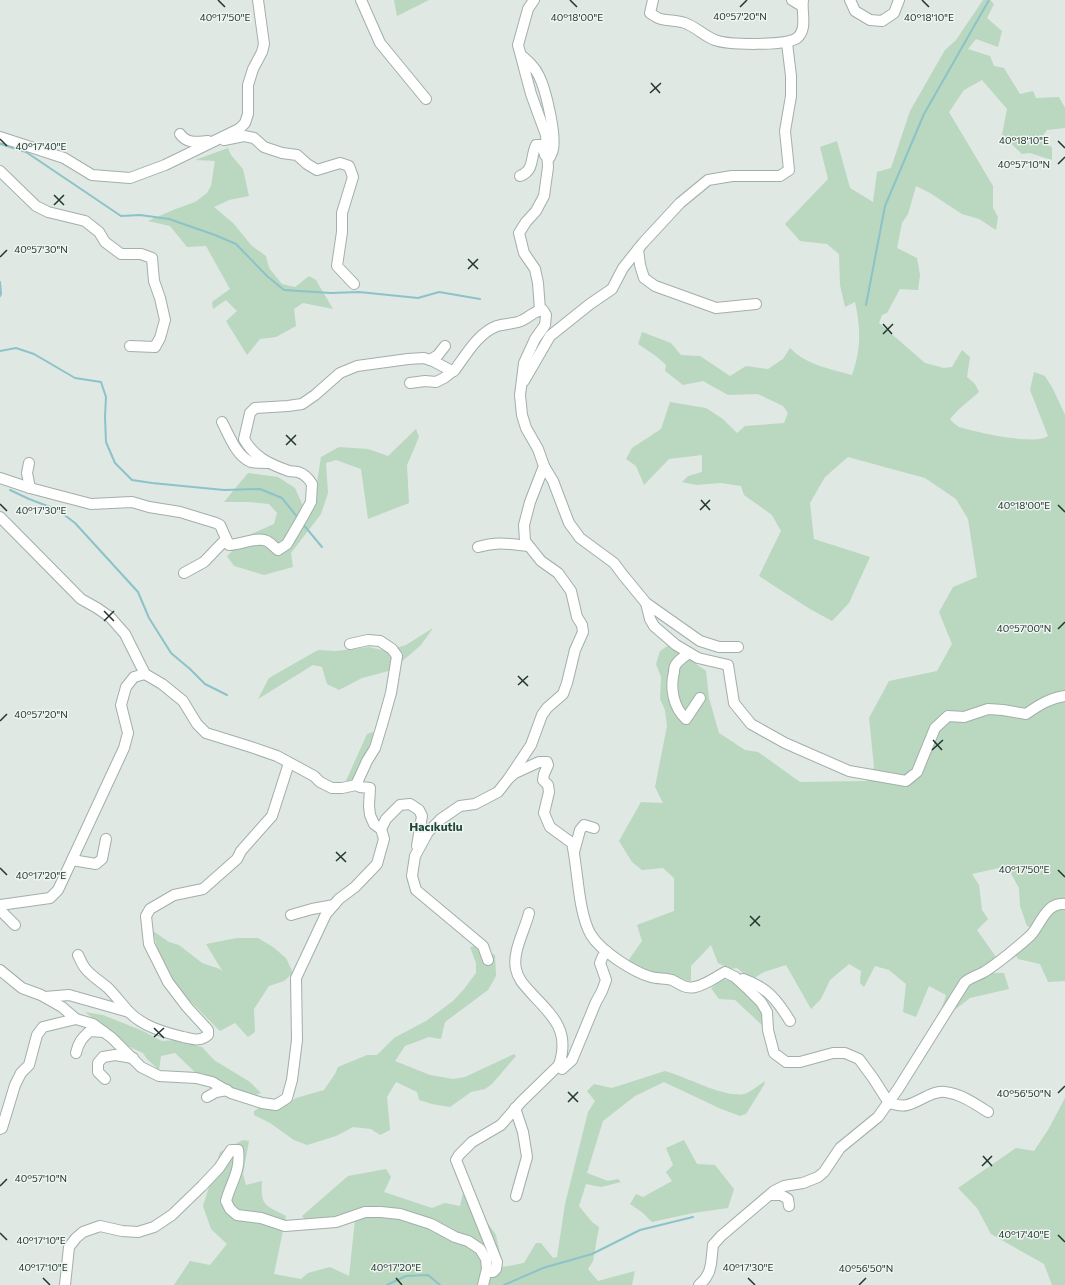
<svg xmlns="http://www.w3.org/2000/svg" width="1065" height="1285" viewBox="0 0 1065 1285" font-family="Commissioner,sans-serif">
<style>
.green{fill:#bad7c0}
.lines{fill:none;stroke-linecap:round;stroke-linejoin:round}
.stream{stroke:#8cc3c8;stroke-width:2}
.minor-casing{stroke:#a3afa9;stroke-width:12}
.minor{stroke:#fff;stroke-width:10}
.ticks{fill:none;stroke:#22362f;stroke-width:1.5}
.labels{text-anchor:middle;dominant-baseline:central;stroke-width:3;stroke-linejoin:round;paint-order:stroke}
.neighbourhood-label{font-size:12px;font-weight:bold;fill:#20463a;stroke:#eff5f1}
.ticks-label{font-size:10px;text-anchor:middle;fill:#22362f;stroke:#eff5f1;stroke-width:3;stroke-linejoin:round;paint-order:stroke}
</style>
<rect width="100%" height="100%" fill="#dfe8e3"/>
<g class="green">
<path d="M394,0H429L397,16Z"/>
<path d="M983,0H990L994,4L987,18L1002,31L998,47L976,39L968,49L990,56L994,66L1004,68L1020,94L1033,91L1036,98L1059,97L1065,108V128L1047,130L1042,137L1052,148V160L1030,153L1022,154L1002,135L1007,109L982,80L964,90L949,112L993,186V208L998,217L996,230L979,219L962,214L930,193L916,186L908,214L902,223L897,248L917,258L920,275L918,290L900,289L887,313L882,315L879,323L925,363L944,368L952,367L962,350L970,357L967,377L975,384L979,392L958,410L950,419C952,422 956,425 959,427C975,432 1036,446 1048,436L1030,390L1034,372L1045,376L1053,389L1065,415V981L1048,982L1040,964L1018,959L1015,954L1031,943L1033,928L1027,926L1020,906L1019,888L1007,866L972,874L979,885L982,910L988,919L977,930L996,957L989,973H1004L1009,989L970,998L948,1015L941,1011L946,995L929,986L916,1017L903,1012L906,984L889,970L875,966L864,987L860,983L861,971L849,964L830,980L821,999L811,1009L786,965L764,972L751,980L737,968L730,969L718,963L711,945L691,966V981L651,973L628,961L642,941L637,925L674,911V878L663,868L642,870L632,862L619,841L641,802L663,803L655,787L667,726L665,710L660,699L661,677L656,664L660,651L669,645L706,671L709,698L719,733L745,750L758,752L800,782L867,781L874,767L869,718L889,681L937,671L952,644L939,612L953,587L977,577L968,519L956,499L925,478L848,457L825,477L810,503L814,539L870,557L849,603L832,621L810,609L759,576L781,531L772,515L744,495L741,486L721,483L696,485L682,482L688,476L702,472V455L669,459L644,485L636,466L626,459L632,448L661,429L670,402L706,408L723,419L737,433L745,426L784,423L788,413L783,406L758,394L728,395L703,381L683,385L665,371L666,365L656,356L638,344L642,332L671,343L681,355L700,356L730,376L746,366L768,369L783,359L790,348C806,365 831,369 852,375C861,350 861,328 855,302L845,307L840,285L839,254L827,244L800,241L785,224L828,179L820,147L837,141L850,188L873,202L877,172L891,168L910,111L945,50L956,40Z"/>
<path d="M228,148L231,155L243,169L249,196L229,200L214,207L233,223L252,246L266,256L269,268L282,284L295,287L309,276L316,280L333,309L303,303L294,309L296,326L276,337L260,339L247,355L226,321L237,311L226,300L213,309L212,302L230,289L206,246L187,247L170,226L148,221L173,210L195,202L207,193L211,186L215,161L195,160Z"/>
<path d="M416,429L419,437L407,465L409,503L368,519L361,469L336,460L326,463L328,493L321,514L291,553L293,567L264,575L234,566L227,556L249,535L274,524L277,513L269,504L248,502H224L248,473L278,477L295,488L303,506L313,508L321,457L339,447L368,449L388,456Z"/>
<path d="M433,628L421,645L392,670L362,678L339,690L327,684L322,667L313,665L258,699L269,678L318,650L336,651L369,647L386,651L406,645Z"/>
<path d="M373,732L374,736L351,783H345L367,734Z"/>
<path d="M153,931L169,942L179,945L202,963L220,969L223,972L206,944L237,938H258L273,947L286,958L293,973L284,981L269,986L254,1009L255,1032L248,1037L235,1023L220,1031L178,989L158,951Z"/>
<path d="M475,946L495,955L496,976L488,990L445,1022L441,1039L429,1037L405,1046L395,1061L430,1075L453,1079L465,1077L514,1054L516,1056L492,1084L485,1089L471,1092L450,1107L432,1104L419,1100L417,1092L396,1082L387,1097L390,1130L380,1135L371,1129L353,1127L336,1136L307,1145L294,1140L270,1123L254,1115V1111L261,1107L282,1108L296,1098L324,1090L335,1074L338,1067L367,1055H377L394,1038L426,1021L453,1001L464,989L476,973V963L470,947Z"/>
<path d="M722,979L733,981L759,1005L764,1019L763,1026L735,1000L719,999L711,988Z"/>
<path d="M85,1012L103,1015L143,1031L162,1041L177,1040L202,1047L214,1060L250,1082L261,1093L254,1095L227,1086L202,1073H196L175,1053L161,1056L159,1070L147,1059L143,1053L128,1046Z"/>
<path d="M665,1071C687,1077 724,1098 744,1094C749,1093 760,1084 765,1081L764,1085L746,1114L740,1116L719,1108L664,1082L635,1096L603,1121L587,1173L608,1181L618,1179L621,1182L601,1187L586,1184L579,1206L592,1222L599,1227L593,1261L588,1269L598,1281L635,1271L632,1285H174L190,1261L210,1265L227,1244L211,1229L203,1206L220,1152L243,1140L249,1141L243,1174L246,1185L262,1181C260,1207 266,1205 286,1216L274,1274L301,1279L308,1273L330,1267L349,1276L356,1211L334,1217L306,1221L302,1216L348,1176L386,1169L391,1177L384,1192L432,1208L445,1203L460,1206L464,1189L496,1235L503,1267L524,1263L536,1243H541L553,1258L557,1257L565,1204L588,1112L595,1101L587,1091L594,1084L612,1088Z"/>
<path d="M1065,1098V1285H1052L1044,1264L991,1234L977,1208L958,1188L1016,1148L1034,1151L1048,1130Z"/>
<path d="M684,1140L697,1164L715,1165L734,1189L728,1208L693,1213L652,1222L643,1213L630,1204L636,1194L643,1197L672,1181L666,1172L673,1165L666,1148Z"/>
</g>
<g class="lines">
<g class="stream">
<path d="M0,144L26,152L121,216L140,215L169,219L215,235L236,244L267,276L284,290L331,293L359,292L418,298L439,292L480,299"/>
<path d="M0,282L1,294L0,296"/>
<path d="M866,305L885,206L924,114L989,0"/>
<path d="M0,351L16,348L34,354L75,378L101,382L106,397L105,417L106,442L115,463L132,480L152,483L224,490L260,489L282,498L298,518"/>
<path d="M10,490L29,499L58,510L75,523L138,592L149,618L171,653L190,669L205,684L227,695"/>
<path d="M302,523L322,547"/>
<path d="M387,1285L406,1276L428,1275L440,1285"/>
<path d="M504,1285L543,1268L592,1254L640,1230L693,1217"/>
</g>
<g class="minor-casing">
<g id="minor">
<path d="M361,0L380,43L426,99"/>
<path d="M534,0L528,9L518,45L531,94L546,135L548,167L544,196L536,211L526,222L519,233L524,253L535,269L538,283L540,310"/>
<path d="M653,0L650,13C653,15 657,18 661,19C669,21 677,20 685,23C696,27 704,36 715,40C727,45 787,46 797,38C808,29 801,12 803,0"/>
<path d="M792,0L802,6"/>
<path d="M850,0L855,11L870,20L882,21L894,13L899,0"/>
<path d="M521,55C528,61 535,67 539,76C546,90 556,134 553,149C553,152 551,154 550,157"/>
<path d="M180,134C187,144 197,142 208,141"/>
<path d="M0,137L64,158L92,175L130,178L165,165L239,129L245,123L248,114V85L253,69L262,52L264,44L258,0"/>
<path d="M224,140L244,136L254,138L264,147L282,153L297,155L307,164L317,170L340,163L349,166L353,177L342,213V232L337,266L354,284"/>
<path d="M0,171L36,206L48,212L85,221L99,232L105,242L121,254H141L152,258L154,281L160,298L165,320L160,338L155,347L130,346"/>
<path d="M520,176C535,170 530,158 536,145H542L545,155"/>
<path d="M638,249L640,265L644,278L655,286L716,308L756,304"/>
<path d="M430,360L438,355L445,346"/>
<path d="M524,381L550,336L590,304L612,289L623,268L643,243L680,203L708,180L732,176H780L789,170L785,131L791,96V76L787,43"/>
<path d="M410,383L425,381L436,382L444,378L453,371"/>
<path d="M222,422C229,435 236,456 251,462C255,463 262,463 267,463"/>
<path d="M29,463L27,473L30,488"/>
<path d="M544,466L553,481L569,523L580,538L614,563L623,575L646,603L650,619L654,626L676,645L698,658L728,665L734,703L751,724L785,743L849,771L906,781L917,772L935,728L948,716L964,717L988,709L1003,710L1026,714C1039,705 1050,698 1065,696"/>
<path d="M0,478L30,488L91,504L132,502L149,507L180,512L216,523L220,525L229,545C240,545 257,536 267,541C271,543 274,547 278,550L287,544L301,520L311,502L312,484C309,479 305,474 298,472C295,471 292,472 289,471C269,464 254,457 244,439L250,413L255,408L288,406L302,404L315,395L340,373L357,366L408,359L424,358L433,361L450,370L454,371C466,355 478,333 497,326C504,324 511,324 518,322C529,319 532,311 543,310L546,315L545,325L535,339L524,363L520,395L522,415L526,428L538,449L544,466L530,502L524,525L525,541L541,561L558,573L571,591L577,617L582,625L583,632L575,650L567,683L563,694L547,708L542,715L531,745L509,778"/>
<path d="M0,517L81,599L97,608L110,617L125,634L145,674L162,684L183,701L197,724L206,733L251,747L277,756L314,776L320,782L332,788H342L356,785L360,787L370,788L369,806L370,815L374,824L381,829L384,839L377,864L355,887L339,899L326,914L296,978L297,1040L292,1080L287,1098L276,1105L262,1103L231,1093L212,1082L196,1078L159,1076L141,1067L112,1038L93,1024L76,1019L62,1007L41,995L22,988L0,970"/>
<path d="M478,547C498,541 509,544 528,546"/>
<path d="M184,573L204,562L226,539"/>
<path d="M646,603L700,641L719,647H738"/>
<path d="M350,644L368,640L380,641L392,649L397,656L391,693L382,725L375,748L367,761L356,785"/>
<path d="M689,653C685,656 680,659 677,663C675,665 674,669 674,672C670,688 673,707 686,719L700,698"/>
<path d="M381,829L386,819L400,805L410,804L419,810L422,816L417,846"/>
<path d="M574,852L580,830L584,825L594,828"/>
<path d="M72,860L96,864L102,859L106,839"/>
<path d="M0,905L50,898L58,890L124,748L128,733L121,705L126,687L134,677L145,674"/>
<path d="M0,910L15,925"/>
<path d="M529,913C525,930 512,952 516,969C518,980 526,987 533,995C554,1017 570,1032 559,1065L562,1069L572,1060L596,1002L602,991L606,980L600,963L603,956L607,952"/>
<path d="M291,915L312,909L334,905"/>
<path d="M78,955C80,959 82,964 85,968C91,976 100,981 108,988C115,995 121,1003 128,1011C142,1026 163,1032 183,1037C192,1039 200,1042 208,1035V1030L187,1007L168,982L149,944L146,916L150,909L174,895L203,889L237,859L241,851L272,816L289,763"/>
<path d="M488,960L483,946L416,890L412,876L415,856L428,832L441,819L460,806L475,804L498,792L509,778L515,773L539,762H547L548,765L544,774L543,780L548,785L549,792L544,813L550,827L572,843C578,869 578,913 591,935C601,951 633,972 651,977C658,979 665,978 672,980C680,984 685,989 695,987C705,985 716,977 725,972L735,977L747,988L761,1002L767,1012L768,1030L774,1053L786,1062H800L833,1053H845L859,1059L873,1078L889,1103C895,1104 901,1107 907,1105C920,1102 932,1090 945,1092C961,1094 974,1103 988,1112"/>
<path d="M743,979C767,987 777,1000 790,1021"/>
<path d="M45,997L69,995L129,1012"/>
<path d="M76,1053C78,1043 82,1038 90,1031L104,1032"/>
<path d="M105,1079L98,1072V1063L103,1057L115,1055L133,1058"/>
<path d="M207,1097L216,1092L227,1090"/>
<path d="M515,1108L523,1132L527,1157L516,1196"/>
<path d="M0,1129L2,1128L15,1085L21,1073L29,1065L37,1035L43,1027L76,1019"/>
<path d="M770,1195H781L788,1199L789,1206"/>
<path d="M487,1272H493L496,1269L497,1262L456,1160L459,1155L472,1142L501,1125L521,1102L559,1065"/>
<path d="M65,1285L69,1247L76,1238L83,1232L100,1226L122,1231L138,1232L154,1227L172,1215L202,1186L219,1168L231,1150H238C241,1171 231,1182 226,1201L230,1209L237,1215L261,1218L285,1226L336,1222L365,1212H381L400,1214L431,1224L455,1237L468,1241L480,1249L486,1259L487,1269L483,1285"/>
<path d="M699,1285L705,1279L709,1272L711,1264L713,1245L721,1236L774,1191L784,1186L803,1183L818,1177L824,1172L840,1148L878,1117L898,1089L965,982C971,977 977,976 984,972C997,964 1019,946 1031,935C1041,924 1046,902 1065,904"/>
</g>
</g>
<use href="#minor" class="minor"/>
</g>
<path class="ticks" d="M218,0L225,7M570,0L577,7M922,0L929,7M740,7L747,0M651,83L660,93M650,93L661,83M0,139L7,146M1058,141L1065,148M1058,164L1065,157M54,195L64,205M54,205L64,195M0,257L7,250M468,259L478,269M468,269L478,259M883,324L892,334M883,334L893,324M286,435L296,445M286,445L296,435M701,500L710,510M0,504L7,511M1058,505L1065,512M700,510L710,500M104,611L114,621M104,621L114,611M1058,629L1065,622M518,676L528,686M518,685L528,676M0,721L7,714M933,740L942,750M932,750L943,740M336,852L346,862M336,861L346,852M0,868L7,875M1058,870L1065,877M750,916L760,926M750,926L760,916M154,1028L164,1038M154,1037L164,1028M568,1092L578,1102M1058,1093L1065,1086M568,1102L578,1092M983,1156L992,1166M982,1166L992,1156M0,1186L7,1179M0,1233L7,1240M1058,1235L1065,1242M43,1278L50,1285M396,1278L402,1285M748,1278L755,1285M859,1285L866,1278"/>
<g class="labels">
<g class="neighbourhood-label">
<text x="436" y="826">Hacıkutlu</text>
</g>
</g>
<g class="ticks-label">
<text x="740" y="20">40°57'20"N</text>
<text x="225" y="21">40°17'50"E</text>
<text x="577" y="21">40°18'00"E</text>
<text x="929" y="21">40°18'10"E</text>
<text x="1024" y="144">40°18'10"E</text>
<text x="41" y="150">40°17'40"E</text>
<text x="1024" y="168">40°57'10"N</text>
<text x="41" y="253">40°57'30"N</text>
<text x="1024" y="509">40°18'00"E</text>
<text x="41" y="514">40°17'30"E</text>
<text x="1024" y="632">40°57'00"N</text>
<text x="41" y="718">40°57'20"N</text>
<text x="1024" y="873">40°17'50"E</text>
<text x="41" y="879">40°17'20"E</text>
<text x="1024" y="1097">40°56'50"N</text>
<text x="41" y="1182">40°57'10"N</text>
<text x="1024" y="1238">40°17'40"E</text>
<text x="41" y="1244">40°17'10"E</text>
<text x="43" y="1271">40°17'10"E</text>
<text x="396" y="1271">40°17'20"E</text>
<text x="748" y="1271">40°17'30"E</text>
<text x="866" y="1272">40°56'50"N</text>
</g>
</svg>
